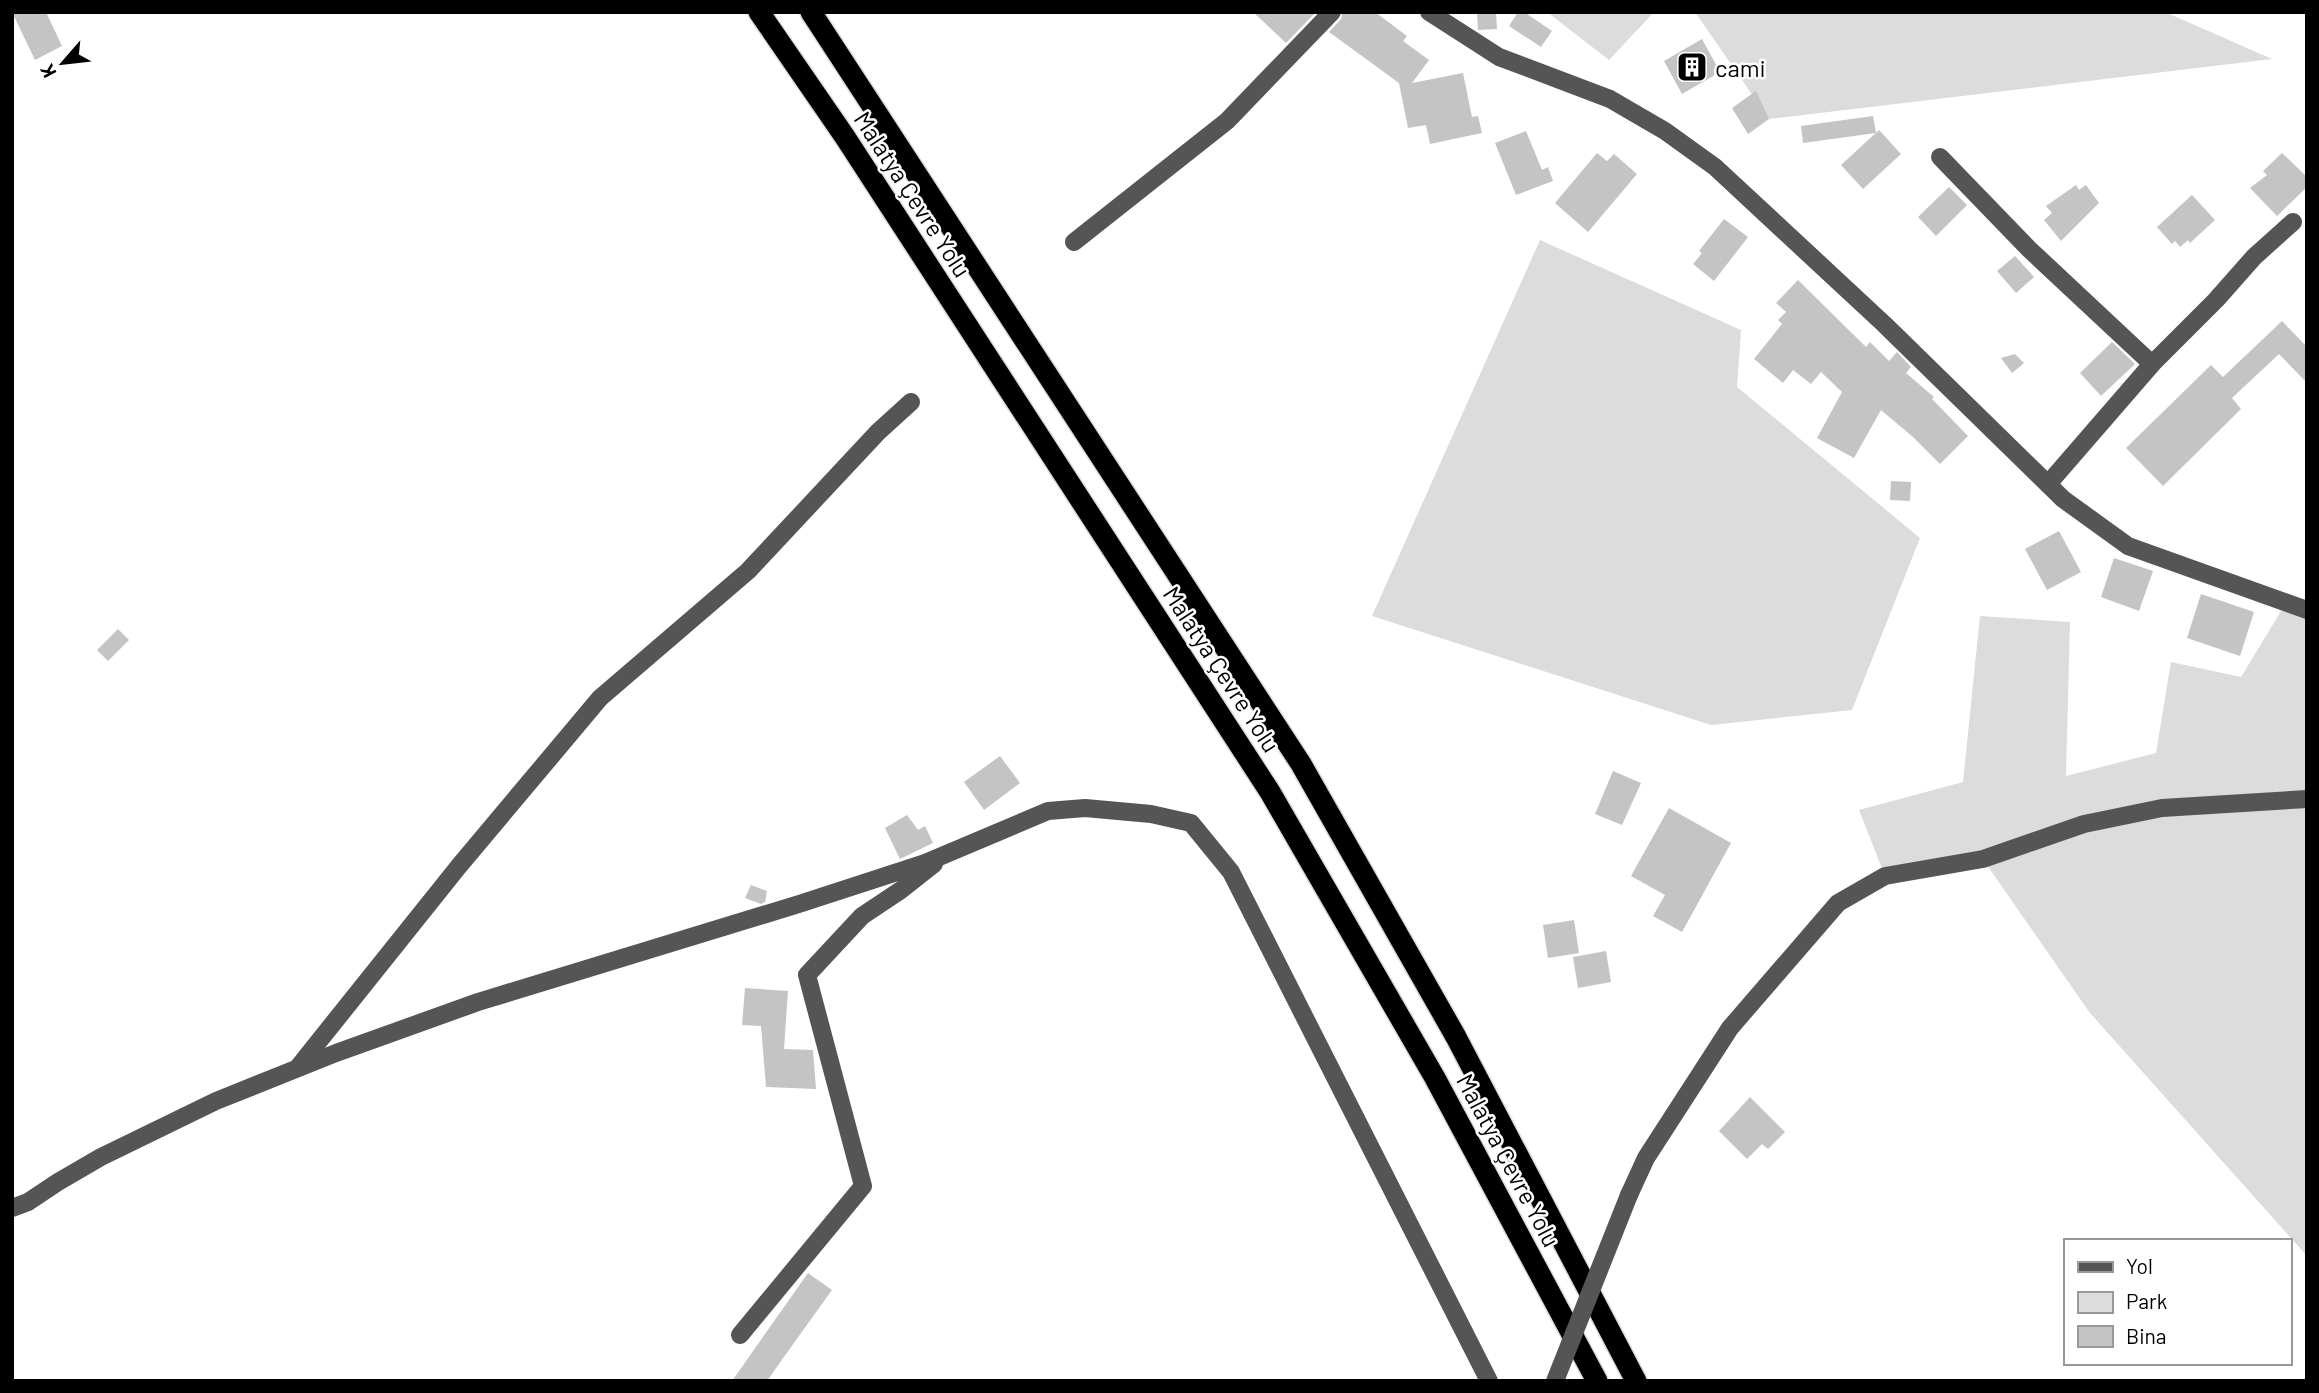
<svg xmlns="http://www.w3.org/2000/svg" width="2319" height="1393" viewBox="0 0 2319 1393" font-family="Barlow,sans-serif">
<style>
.green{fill:#dcdcdc}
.building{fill:#c4c4c4}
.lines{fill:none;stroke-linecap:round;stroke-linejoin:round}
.highway-casing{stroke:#dbdbdb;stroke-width:24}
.minor{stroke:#555;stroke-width:18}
.highway{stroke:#000;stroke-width:21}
.minor-bridge{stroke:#555;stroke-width:18}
.labels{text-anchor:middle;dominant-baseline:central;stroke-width:5;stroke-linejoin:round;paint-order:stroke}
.poi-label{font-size:24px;fill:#000;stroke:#fff;text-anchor:start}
.street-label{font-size:24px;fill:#000;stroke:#fff}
</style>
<rect width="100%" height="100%" fill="#fff"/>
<g class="green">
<path d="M1547,12H1654L1609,60Z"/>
<path d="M1695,12H2165L2272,59L1769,119Z"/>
<path d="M1540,240L1741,330L1737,387L1920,538L1852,710L1711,725L1372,616Z"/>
<path d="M2286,603L2307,607V1256L2090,1013L1982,858L1885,876L1859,810L1963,782L1980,616L2070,622L2066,776L2156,753L2171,662L2241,677Z"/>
</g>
<g class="building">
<path d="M12,12H46L62,46L35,60Z"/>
<path d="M1253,12H1316L1286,43Z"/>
<path d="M1343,12H1375L1407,36L1403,41L1429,60L1412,83L1463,73L1472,117L1478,116L1482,133L1430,144L1426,125L1408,128L1399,83L1329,32L1341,19Z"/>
<path d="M1477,12H1496L1497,29L1478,30Z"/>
<path d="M1518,12H1524L1552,31L1541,47L1509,26Z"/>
<path d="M1702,39L1720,72L1682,94L1664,61Z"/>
<path d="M1756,91L1769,119L1748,134L1732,108Z"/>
<path d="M1873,116L1876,133L1803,143L1801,126Z"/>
<path d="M1879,130L1901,154L1863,189L1841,165Z"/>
<path d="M1526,131L1542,170L1548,167L1553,181L1516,195L1495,143Z"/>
<path d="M1597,153L1607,161L1614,154L1637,174L1588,232L1555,203Z"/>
<path d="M2282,153L2307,177V187L2277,216L2250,188L2267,175L2263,171Z"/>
<path d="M2076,185L2079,190L2086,185L2099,203L2061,241L2044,220L2052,213L2046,206Z"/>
<path d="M1949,187L1967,205L1936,236L1918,217Z"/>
<path d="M2192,195L2215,220L2190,243L2188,240L2180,247L2175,241L2172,244L2157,227Z"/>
<path d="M1724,219L1748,237L1714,281L1693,264L1702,253L1699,251Z"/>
<path d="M2015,256L2034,277L2016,293L1997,271Z"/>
<path d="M1798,280L1866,347L1870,342L1889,361L1897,352L1911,367L1906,373L1934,397L1932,399L1968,436L1940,464L1913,437L1881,410L1854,458L1817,438L1842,392L1821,372L1811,384L1793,370L1783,383L1754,359L1782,324L1778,320L1786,312L1776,303Z"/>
<path d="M2282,321L2307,347V383L2279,354L2232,398L2241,409L2163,486L2126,448L2211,365L2223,377Z"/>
<path d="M2112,342L2135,364L2101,396L2080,373Z"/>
<path d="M2015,354L2024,363L2012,373L2001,358Z"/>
<path d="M1891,481L1911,482L1910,501L1890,500Z"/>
<path d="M2059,531L2081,572L2047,590L2025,549Z"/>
<path d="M2114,558L2153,571L2139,611L2101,597Z"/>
<path d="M2201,594L2254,612L2240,656L2187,638Z"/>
<path d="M118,629L129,640L108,661L97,650Z"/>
<path d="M1000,756L1020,783L984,810L964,782Z"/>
<path d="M1613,771L1641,783L1622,825L1595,814Z"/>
<path d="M1669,808L1731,843L1682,932L1653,916L1665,895L1631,876Z"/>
<path d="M907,815L918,830L925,826L933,843L900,859L885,828Z"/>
<path d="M751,885L767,891L765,902L761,904L745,898Z"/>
<path d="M1574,920L1579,953L1548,958L1543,925Z"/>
<path d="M1606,951L1611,982L1578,988L1573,957Z"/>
<path d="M745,988L788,991L784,1049L813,1050L816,1089L766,1087L761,1026L742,1025Z"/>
<path d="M1750,1097L1785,1132L1768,1149L1762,1144L1747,1159L1719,1131Z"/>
<path d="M808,1273L832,1290L781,1361L767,1381H732Z"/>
</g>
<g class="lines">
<g class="highway-casing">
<g id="highway">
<path d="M759,12L845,137L1270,792L1435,1078L1597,1381"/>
<path d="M811,12L1301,764L1456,1037L1636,1381"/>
</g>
</g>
<g class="minor">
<path d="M1429,12L1499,57L1610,99L1665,131L1715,167L1884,324L2063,499L2128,546L2307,610"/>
<path d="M1940,157L2029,249L2152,364"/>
<path d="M1074,242L1227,121L1332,12"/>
<path d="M2048,484L2152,364L2216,300L2254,257L2293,222"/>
<path d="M299,1066L459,866L600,698L748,571L878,432L911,402"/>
<path d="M1629,1195L1646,1158L1730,1028L1838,903L1885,876L1983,859L2084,824L2162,808L2307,799"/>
<path d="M12,1208L28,1202L58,1182L101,1157L216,1101L336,1053L478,1002L799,904L925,863L1048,811L1085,808L1151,814L1191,823L1231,872L1489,1381"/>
<path d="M740,1335L863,1186L807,975L862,916L901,890L934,864"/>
</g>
<use href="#highway" class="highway"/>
<path class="minor-bridge" d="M1555,1381L1629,1195"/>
</g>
<defs>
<g id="building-square" transform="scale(1.575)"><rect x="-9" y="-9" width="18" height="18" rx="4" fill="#000" stroke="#fff"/><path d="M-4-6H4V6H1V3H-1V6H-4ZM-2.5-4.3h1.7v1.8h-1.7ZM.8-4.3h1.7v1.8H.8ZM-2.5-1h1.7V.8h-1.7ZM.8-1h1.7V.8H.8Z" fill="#fff"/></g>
</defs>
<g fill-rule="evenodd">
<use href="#building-square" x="1692" y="67"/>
</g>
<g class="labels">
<g class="poi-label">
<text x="1715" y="67">cami</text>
</g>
<g class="street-label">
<text transform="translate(913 194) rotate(57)">Malatya Çevre Yolu</text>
<text transform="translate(1222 669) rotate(57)">Malatya Çevre Yolu</text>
<text transform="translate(1509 1160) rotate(62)">Malatya Çevre Yolu</text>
</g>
</g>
<rect width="2319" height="1393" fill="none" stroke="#000000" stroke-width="28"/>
<rect x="2064" y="1239" width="228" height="126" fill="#ffffff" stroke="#999999" stroke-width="2"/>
<rect x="2078" y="1262" width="35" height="10" fill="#555555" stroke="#999999" stroke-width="2"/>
<text x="2126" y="1274" font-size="21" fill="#000000">Yol</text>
<rect x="2078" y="1292" width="35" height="21" fill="#dcdcdc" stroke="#999999" stroke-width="2"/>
<text x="2126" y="1309" font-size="21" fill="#000000">Park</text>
<rect x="2078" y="1326" width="35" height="21" fill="#c4c4c4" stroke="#999999" stroke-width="2"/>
<text x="2126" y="1344" font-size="21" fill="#000000">Bina</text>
<g transform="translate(63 63) rotate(242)" stroke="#ffffff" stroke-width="5" paint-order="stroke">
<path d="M0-5L12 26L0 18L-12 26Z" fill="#000000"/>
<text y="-10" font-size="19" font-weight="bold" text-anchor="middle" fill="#000000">K</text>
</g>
</svg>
